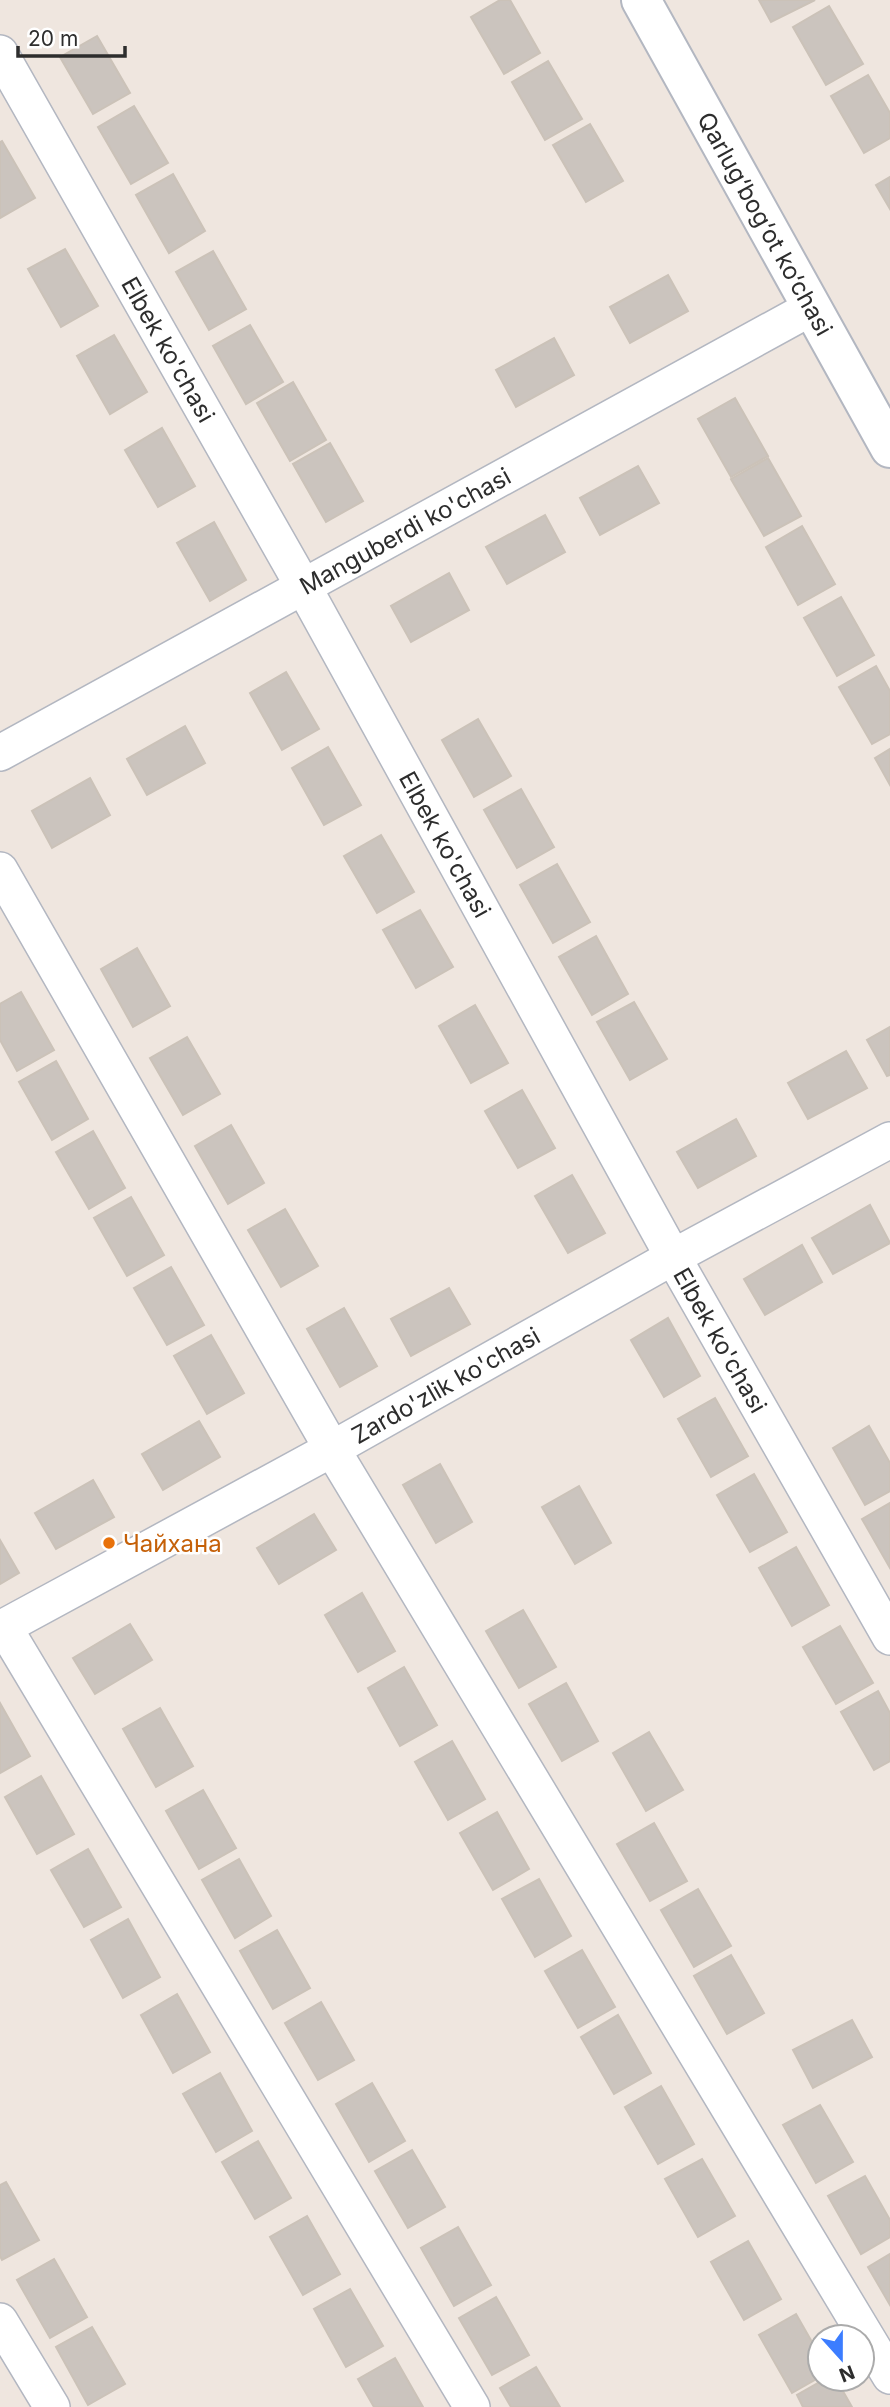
<svg xmlns="http://www.w3.org/2000/svg" width="890" height="2407" viewBox="0 0 890 2407" font-family="Inter,sans-serif">
<style>
.building{fill:#cbc4be;stroke:#cbc2b8;stroke-width:2}
.lines{fill:none;stroke-linecap:round;stroke-linejoin:round}
.minor-casing{stroke:#b3b7c1;stroke-width:38}
.secondary-casing{stroke:#b3b7c1;stroke-width:42}
.minor{stroke:#fff;stroke-width:35}
.secondary{stroke:#fff;stroke-width:38}
.food-dot{fill:#e8710a;stroke:#fff;stroke-width:2.5}
.labels{text-anchor:middle;dominant-baseline:central;stroke-width:5;stroke-linejoin:round;paint-order:stroke}
.street-label{font-size:24px;fill:#2d2d2d;stroke:#fff}
.food-label{font-size:24px;fill:#c56008;stroke:#fff;text-anchor:start}
</style>
<rect width="100%" height="100%" fill="#efe6df"/>
<g class="building">
<path d="M500,0H510L540,53L504,74L471,17Z"/>
<path d="M759,0H815L771,22Z"/>
<path d="M829,6L863,64L826,85L793,27Z"/>
<path d="M97,36L130,93L93,114L60,57Z"/>
<path d="M548,61L582,119L545,140L512,82Z"/>
<path d="M868,75L890,113V138L864,153L831,96Z"/>
<path d="M134,106L168,163L131,184L98,127Z"/>
<path d="M590,124L623,181L586,202L553,145Z"/>
<path d="M2,141L35,198L0,218V142Z"/>
<path d="M173,174L205,231L169,253L136,195Z"/>
<path d="M890,177V209L876,185Z"/>
<path d="M65,249L98,306L61,327L28,269Z"/>
<path d="M213,251L246,309L209,330L176,272Z"/>
<path d="M668,275L688,311L630,343L610,307Z"/>
<path d="M250,325L283,382L246,404L213,346Z"/>
<path d="M114,335L147,392L110,414L77,356Z"/>
<path d="M554,338L574,375L516,407L496,370Z"/>
<path d="M293,382L326,440L290,461L257,403Z"/>
<path d="M735,398L768,456L731,477L698,419Z"/>
<path d="M162,428L195,486L158,507L125,450Z"/>
<path d="M330,443L363,501L326,522L293,464Z"/>
<path d="M768,458L801,516L764,536L731,479Z"/>
<path d="M638,466L659,503L600,535L580,498Z"/>
<path d="M545,515L565,552L507,584L486,547Z"/>
<path d="M214,522L246,580L210,601L177,543Z"/>
<path d="M802,526L835,584L798,605L766,547Z"/>
<path d="M449,573L469,610L411,642L391,606Z"/>
<path d="M841,597L874,655L837,676L804,618Z"/>
<path d="M876,666L890,691V734L872,744L839,687Z"/>
<path d="M286,672L319,729L282,750L250,693Z"/>
<path d="M478,719L511,776L474,797L442,740Z"/>
<path d="M185,726L205,763L147,795L127,759Z"/>
<path d="M328,747L361,805L324,825L292,768Z"/>
<path d="M890,749V785L875,758Z"/>
<path d="M90,778L110,815L52,848L32,811Z"/>
<path d="M521,789L554,847L517,868L484,810Z"/>
<path d="M381,835L414,892L377,913L344,856Z"/>
<path d="M557,864L590,922L553,943L520,885Z"/>
<path d="M420,910L453,967L416,988L383,930Z"/>
<path d="M596,936L628,994L592,1015L559,957Z"/>
<path d="M137,948L170,1006L133,1027L101,969Z"/>
<path d="M21,992L54,1050L17,1071L0,1040V1004Z"/>
<path d="M634,1002L667,1059L630,1080L597,1022Z"/>
<path d="M475,1005L508,1063L471,1083L439,1026Z"/>
<path d="M890,1027V1075L887,1076L867,1040Z"/>
<path d="M187,1037L220,1094L183,1115L150,1058Z"/>
<path d="M846,1051L867,1088L808,1119L788,1083Z"/>
<path d="M56,1061L88,1119L52,1140L19,1082Z"/>
<path d="M522,1090L555,1148L518,1168L485,1111Z"/>
<path d="M736,1119L756,1156L698,1188L677,1152Z"/>
<path d="M231,1125L264,1183L228,1204L195,1146Z"/>
<path d="M93,1131L125,1188L89,1209L56,1152Z"/>
<path d="M572,1175L605,1233L568,1253L535,1196Z"/>
<path d="M131,1197L164,1255L127,1276L94,1218Z"/>
<path d="M870,1205L890,1243L833,1274L812,1238Z"/>
<path d="M285,1209L318,1266L281,1287L248,1230Z"/>
<path d="M802,1245L822,1282L765,1315L744,1279Z"/>
<path d="M171,1267L204,1325L167,1345L134,1288Z"/>
<path d="M449,1288L470,1324L411,1356L391,1319Z"/>
<path d="M344,1308L377,1366L340,1387L307,1329Z"/>
<path d="M668,1318L700,1376L664,1397L631,1340Z"/>
<path d="M211,1335L244,1393L207,1414L174,1356Z"/>
<path d="M715,1398L748,1456L711,1477L678,1419Z"/>
<path d="M199,1421L220,1457L163,1490L142,1454Z"/>
<path d="M869,1426L890,1463V1491L865,1505L833,1448Z"/>
<path d="M440,1464L472,1522L436,1543L403,1485Z"/>
<path d="M754,1474L787,1532L750,1552L717,1495Z"/>
<path d="M93,1480L114,1517L56,1549L35,1513Z"/>
<path d="M579,1486L611,1543L575,1564L542,1507Z"/>
<path d="M890,1503V1568L862,1519Z"/>
<path d="M314,1514L336,1550L279,1584L257,1548Z"/>
<path d="M0,1540L19,1573L0,1584Z"/>
<path d="M796,1547L829,1605L792,1626L759,1568Z"/>
<path d="M362,1593L395,1651L358,1672L325,1615Z"/>
<path d="M523,1610L556,1667L519,1688L486,1631Z"/>
<path d="M130,1624L152,1660L95,1694L73,1658Z"/>
<path d="M840,1626L873,1683L836,1704L803,1647Z"/>
<path d="M404,1667L437,1725L400,1746L368,1688Z"/>
<path d="M566,1683L598,1741L562,1761L529,1704Z"/>
<path d="M878,1691L890,1713V1761L874,1770L841,1712Z"/>
<path d="M0,1703L30,1756L0,1773Z"/>
<path d="M160,1708L193,1766L156,1787L123,1729Z"/>
<path d="M649,1732L683,1790L646,1811L613,1753Z"/>
<path d="M452,1741L485,1799L448,1820L415,1762Z"/>
<path d="M41,1776L74,1834L37,1854L5,1797Z"/>
<path d="M203,1790L236,1848L199,1869L166,1811Z"/>
<path d="M497,1812L529,1869L493,1890L460,1833Z"/>
<path d="M654,1823L687,1881L650,1901L617,1844Z"/>
<path d="M88,1849L121,1907L84,1927L51,1870Z"/>
<path d="M239,1859L271,1916L235,1938L202,1880Z"/>
<path d="M539,1879L571,1936L535,1957L502,1899Z"/>
<path d="M698,1889L731,1946L694,1967L661,1910Z"/>
<path d="M128,1919L160,1977L123,1998L91,1940Z"/>
<path d="M277,1930L310,1988L273,2009L240,1951Z"/>
<path d="M582,1950L615,2007L578,2028L545,1971Z"/>
<path d="M731,1955L764,2013L727,2034L694,1976Z"/>
<path d="M177,1994L210,2052L173,2073L141,2015Z"/>
<path d="M321,2002L354,2060L318,2080L285,2023Z"/>
<path d="M618,2015L651,2073L614,2094L581,2037Z"/>
<path d="M852,2020L872,2057L813,2088L793,2050Z"/>
<path d="M220,2073L252,2131L216,2152L183,2094Z"/>
<path d="M372,2083L405,2141L369,2162L336,2104Z"/>
<path d="M661,2086L694,2144L658,2164L625,2107Z"/>
<path d="M820,2105L853,2162L816,2183L783,2125Z"/>
<path d="M258,2141L291,2198L255,2219L222,2162Z"/>
<path d="M412,2150L445,2207L408,2228L375,2171Z"/>
<path d="M702,2159L735,2216L698,2237L665,2179Z"/>
<path d="M865,2176L890,2220V2237L861,2254L828,2196Z"/>
<path d="M6,2182L39,2240L2,2260L0,2256V2185Z"/>
<path d="M307,2216L340,2274L303,2295L270,2237Z"/>
<path d="M458,2227L491,2285L454,2306L421,2248Z"/>
<path d="M748,2241L781,2299L744,2320L711,2262Z"/>
<path d="M890,2254V2305L868,2267Z"/>
<path d="M54,2259L87,2317L50,2338L17,2280Z"/>
<path d="M350,2289L383,2346L346,2367L314,2309Z"/>
<path d="M496,2297L529,2355L492,2375L459,2318Z"/>
<path d="M796,2314L820,2356V2377L792,2393L759,2335Z"/>
<path d="M92,2327L125,2384L88,2405L56,2347Z"/>
<path d="M395,2358L423,2407H374L358,2379Z"/>
<path d="M536,2367L560,2407H511L500,2388Z"/>
<path d="M825,2379H836L852,2407H803L797,2395Z"/>
</g>
<g class="lines">
<g class="minor-casing">
<g id="minor">
<path id="s1" d="M0,53L303,586L673,1257L890,1637"/>
<path id="s2" d="M0,753L811,308"/>
<path d="M0,870L332,1449L890,2376"/>
<path d="M4,1627L472,2407"/>
<path id="s3" d="M0,1629L332,1449L673,1257L890,1140"/>
<path d="M0,2321L52,2407"/>
</g>
</g>
<g class="secondary-casing">
<g id="secondary">
<path id="s4" d="M641,0L890,448"/>
</g>
</g>
<use href="#minor" class="minor"/>
<use href="#secondary" class="secondary"/>
</g>
<circle class="food-dot" cx="109" cy="1543" r="7"/>
<g class="labels">
<g class="street-label">
<text stroke="none"><textPath href="#s4" startOffset="256">Qarlug‘bog‘ot ko‘chasi</textPath></text>
<text stroke="none"><textPath href="#s1" startOffset="341">Elbek ko'chasi</textPath></text>
<text stroke="none"><textPath href="#s2" startOffset="462">Manguberdi ko'chasi</textPath></text>
<text stroke="none"><textPath href="#s1" startOffset="908">Elbek ko'chasi</textPath></text>
<text stroke="none"><textPath href="#s1" startOffset="1475">Elbek ko'chasi</textPath></text>
<text stroke="none"><textPath href="#s3" startOffset="508">Zardo'zlik ko'chasi</textPath></text>
</g>
<g class="food-label">
<text x="123" y="1543">Чайхана</text>
</g>
</g>
<g transform="translate(841 2358) rotate(159)"><circle r="33" fill="#ffffff" stroke="#ababab" stroke-width="2"/>
<path d="M0-5L12 26L0 18L-12 26Z" fill="#3c7dff"/>
<text y="-10" font-size="19" font-weight="bold" text-anchor="middle" fill="#2d2d2d">N</text>
</g>
<path d="M18 46v10h107v-10" fill="none" stroke="#2d2d2d" stroke-width="3.5"/>
<text x="28" y="46" font-size="21" fill="#2d2d2d" stroke="#ffffff" stroke-width="5" paint-order="stroke">20 m</text>
</svg>
